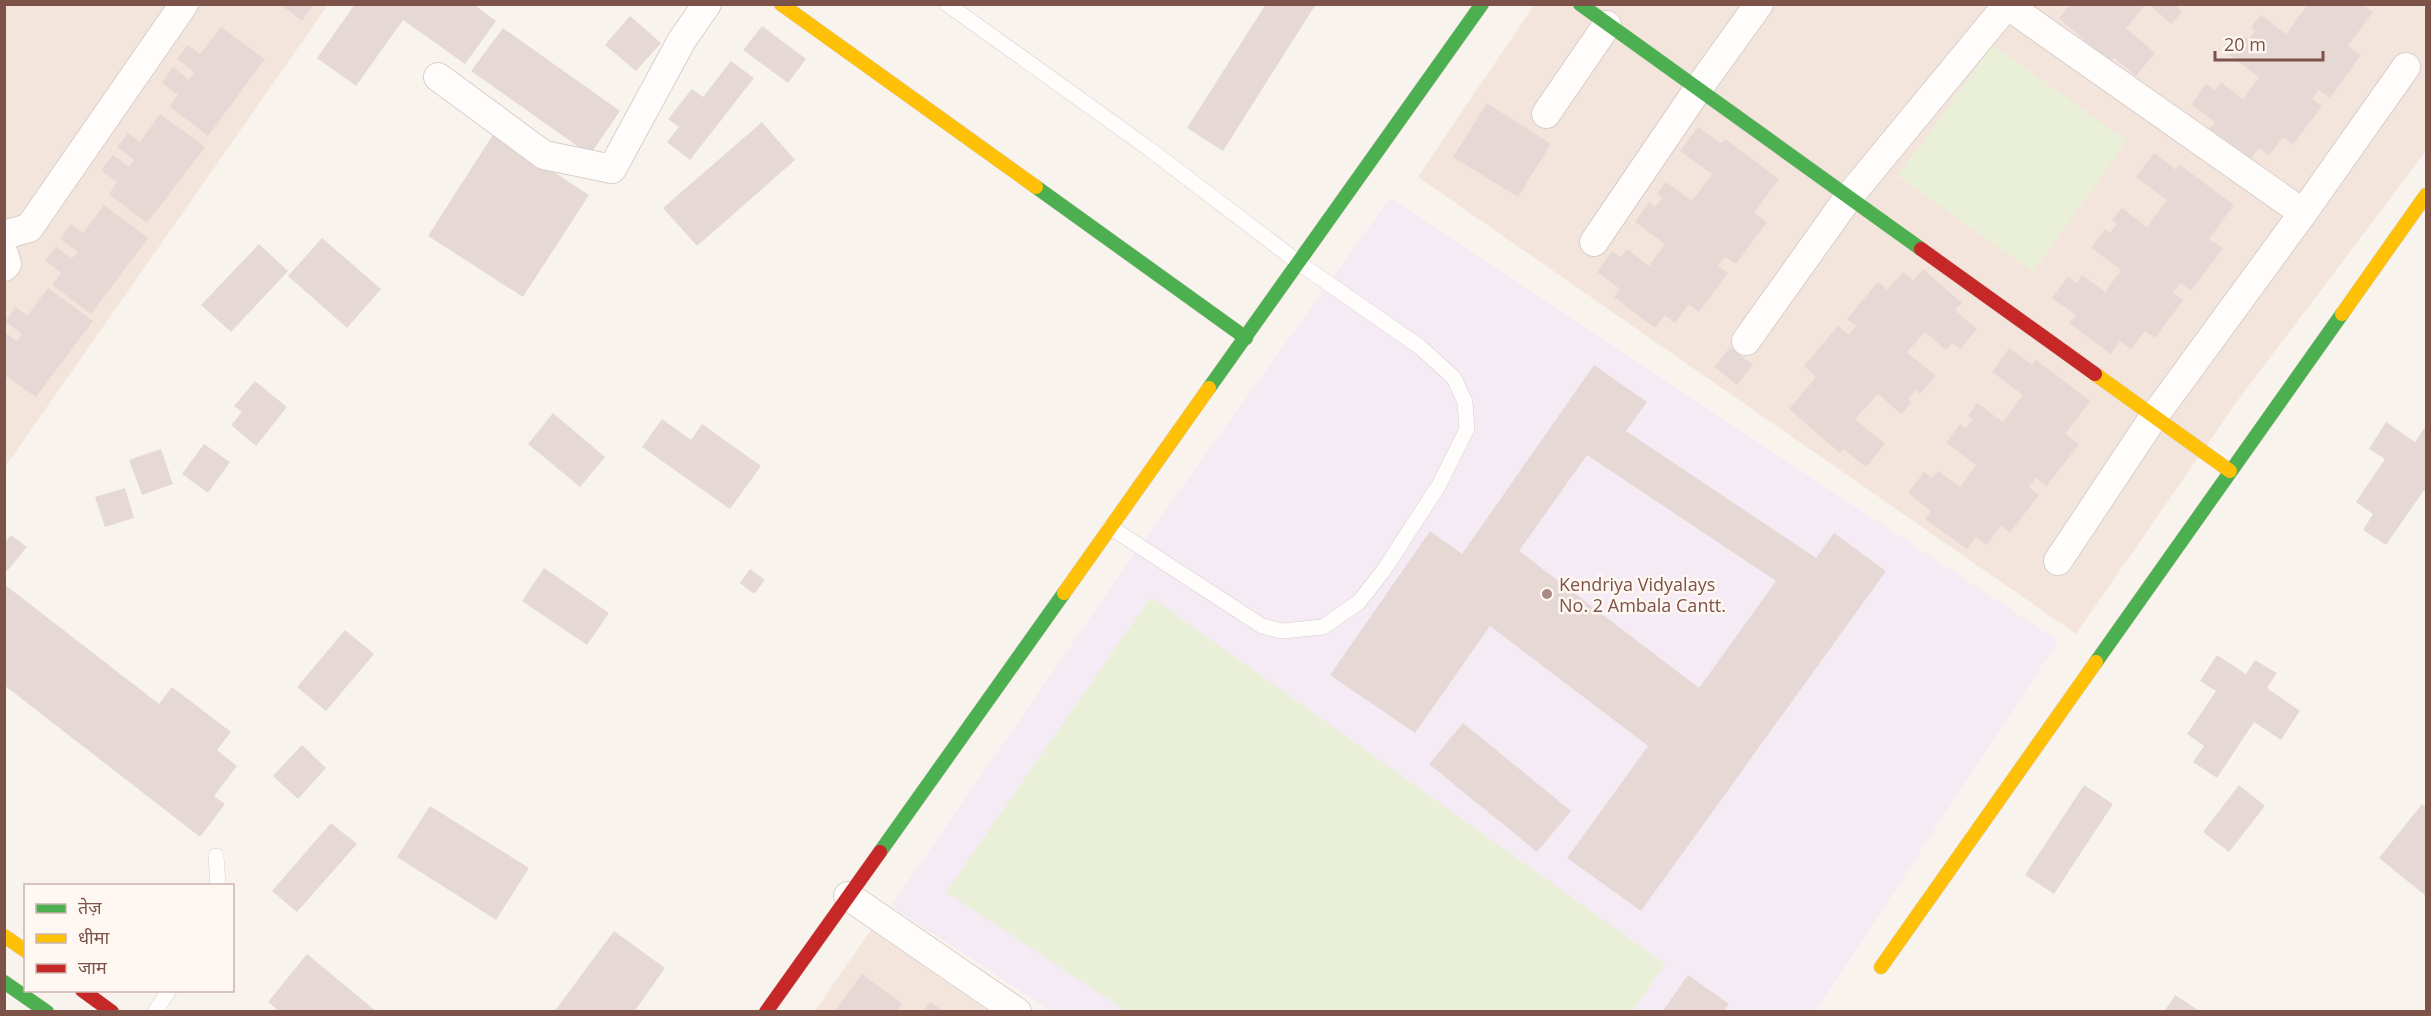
<svg xmlns="http://www.w3.org/2000/svg" width="2431" height="1016" viewBox="0 0 2431 1016" font-family="'Open Sans','Noto Sans Devanagari',sans-serif">
<style>
.residential{fill:#f4e5dc}
.education{fill:#f4ebf5}
.green{fill:#eaf0d7}
.building{fill:#e6d9d5;fill-rule:evenodd}
.lines{fill:none;stroke-linecap:round;stroke-linejoin:round}
.lane-casing{stroke:#d9ceca;stroke-width:16}
.street-casing{stroke:#d9ceca;stroke-width:30}
.fast-casing{stroke:#dad0cb;stroke-width:15}
.slow-casing{stroke:#dad0cb;stroke-width:15}
.jam-casing{stroke:#dad0cb;stroke-width:15}
.lane{stroke:#fefdfc;stroke-width:15}
.street{stroke:#fefdfc;stroke-width:28}
.fast{stroke:#4caf50;stroke-width:14}
.slow{stroke:#ffc107;stroke-width:14}
.jam{stroke:#c62828;stroke-width:14}
.poi-dot{fill:#a88a83;stroke:#fff7f1;stroke-width:2}
.labels{text-anchor:middle;dominant-baseline:central;stroke-width:5;stroke-linejoin:round;paint-order:stroke}
.poi-label{font-size:18px;fill:#7c5249;stroke:#fff7f1;text-anchor:start}
</style>
<rect width="100%" height="100%" fill="#f9f3ee"/>
<g class="residential">
<path d="M2420,4L2426,9V151L2238,400L2076,634L1418,177L1534,5Z"/>
<path d="M5,5H328L5,467Z"/>
<path d="M871,930L988,1011L814,1012Z"/>
</g>
<path class="education" d="M1390,198L2058,641L1816,1011H1051L891,906L1139,547Z"/>
<g class="green">
<path d="M1993,45L2127,141L2033,272L1898,176Z"/>
<path d="M1151,597L1665,964L1633,1011H1126L946,892Z"/>
</g>
<g class="building">
<path d="M280,4H314L302,21Z"/>
<path d="M355,4H473L496,21L465,64L403,20L356,86L317,58Z"/>
<path d="M1266,4H1316L1223,151L1187,128Z"/>
<path d="M2071,4H2146L2126,28L2155,53L2136,76L2114,58L2110,62L2059,18Z"/>
<path d="M2149,4H2180L2177,8L2182,12L2171,24Z"/>
<path d="M2302,4H2362L2373,12L2348,46L2361,55L2330,98L2319,90L2312,99L2322,106L2293,145L2283,137L2269,156L2259,148L2249,161L2208,130L2215,122L2191,105L2206,84L2215,90L2221,82L2243,99L2259,77L2229,55L2244,36L2249,40L2255,31L2251,27L2261,15L2286,34L2306,7Z"/>
<path d="M630,16L661,43L636,71L605,45Z"/>
<path d="M762,26L806,59L788,83L743,50Z"/>
<path d="M221,27L265,59L208,136L169,106L178,95L162,83L173,67L189,80L194,72L177,59L188,45L200,54Z"/>
<path d="M503,28L620,111L590,155L471,71Z"/>
<path d="M731,61L754,78L690,160L667,142L679,127L668,119L692,89L703,97Z"/>
<path d="M1487,103L1551,144L1518,197L1453,157Z"/>
<path d="M160,114L205,147L147,223L109,194L117,182L101,170L113,155L129,167L134,160L117,147L128,133L140,142Z"/>
<path d="M762,122L795,160L697,246L663,208Z"/>
<path d="M1698,127L1721,143L1725,139L1779,179L1754,213L1767,222L1736,264L1725,257L1718,266L1728,273L1699,312L1689,304L1675,323L1665,315L1655,328L1614,297L1620,289L1597,272L1612,251L1621,257L1627,249L1649,266L1665,244L1635,222L1649,202L1655,207L1662,198L1657,194L1666,182L1692,201L1712,174L1680,151Z"/>
<path d="M494,133L589,195L523,297L428,236Z"/>
<path d="M2154,153L2176,170L2180,165L2234,205L2209,239L2223,248L2191,291L2181,283L2173,292L2183,300L2155,338L2145,331L2131,349L2120,341L2111,354L2069,323L2076,315L2052,298L2068,277L2077,283L2082,275L2105,292L2121,270L2091,248L2105,229L2110,233L2117,224L2112,220L2122,208L2147,227L2167,200L2136,177Z"/>
<path d="M104,205L148,238L91,314L52,285L61,273L45,261L56,247L72,258L78,252L60,239L71,224L83,233Z"/>
<path d="M322,238L381,289L347,328L288,276Z"/>
<path d="M259,244L288,271L231,332L201,305Z"/>
<path d="M1923,269L1962,303L1955,310L1977,329L1960,349L1952,343L1946,350L1925,332L1907,352L1936,376L1920,394L1915,390L1908,399L1912,402L1901,414L1878,394L1855,419L1885,444L1866,467L1844,449L1840,453L1789,409L1816,377L1804,366L1838,326L1849,335L1856,326L1847,319L1878,282L1887,290L1903,272L1913,281Z"/>
<path d="M48,288L93,321L36,397L4,375V332L17,341L22,334L5,321L16,307L27,316Z"/>
<path d="M1730,347L1753,365L1737,385L1714,367Z"/>
<path d="M2009,348L2032,365L2036,360L2090,401L2065,434L2079,444L2047,486L2036,478L2029,487L2039,495L2010,533L2001,526L1987,545L1976,537L1967,549L1925,519L1931,511L1908,493L1924,472L1932,478L1938,471L1960,487L1976,465L1946,443L1960,424L1966,428L1973,419L1968,416L1977,403L2003,422L2023,395L1992,372Z"/>
<path d="M1594,365L1647,402L1626,431L1816,558L1834,533L1886,571L1641,911L1567,858L1648,746L1490,626L1415,733L1330,675L1430,531L1462,554ZM1587,455L1776,581L1699,688L1519,551Z"/>
<path d="M255,381L287,407L256,446L231,425L242,412L234,406Z"/>
<path d="M553,413L605,457L580,487L528,444Z"/>
<path d="M662,419L691,440L702,424L761,466L730,509L642,447Z"/>
<path d="M2386,422L2415,442L2425,427L2426,428V492L2424,490L2386,545L2363,530L2373,514L2356,502L2385,459L2369,449Z"/>
<path d="M204,444L230,462L208,493L182,474Z"/>
<path d="M161,449L173,484L142,495L129,460Z"/>
<path d="M125,488L134,518L105,527L95,497Z"/>
<path d="M11,535L27,547L7,571L4,569V543Z"/>
<path d="M544,568L609,613L587,645L522,601Z"/>
<path d="M750,569L765,580L754,594L740,583Z"/>
<path d="M4,584L159,704L172,687L231,732L217,750L237,766L214,796L225,804L200,837L4,685Z"/>
<path d="M345,630L374,654L326,711L297,687Z"/>
<path d="M2217,655L2246,674L2255,660L2277,673L2267,688L2300,711L2281,740L2254,722L2217,778L2193,762L2204,746L2187,734L2216,691L2200,681Z"/>
<path d="M1463,723L1571,811L1537,852L1429,764Z"/>
<path d="M302,745L326,768L298,799L273,776Z"/>
<path d="M2084,785L2113,804L2054,894L2025,875Z"/>
<path d="M2239,785L2265,806L2229,852L2203,832Z"/>
<path d="M2422,804L2426,808V896L2379,858Z"/>
<path d="M430,806L529,868L496,920L397,857Z"/>
<path d="M331,823L357,844L297,912L272,891Z"/>
<path d="M614,931L665,968L634,1012H554Z"/>
<path d="M307,954L377,1012H280L268,1002Z"/>
<path d="M862,974L902,1004L896,1012H834Z"/>
<path d="M1688,975L1729,1004L1723,1012H1662Z"/>
<path d="M2175,995L2201,1012H2164Z"/>
<path d="M930,1002L945,1012H923Z"/>
</g>
<g class="lines">
<g class="lane-casing">
<g id="lane">
<path d="M947,4L1148,148L1299,263L1420,347L1454,378L1465,402L1467,429L1439,485L1384,570L1359,602L1323,627L1282,631L1262,626L1110,527"/>
<path d="M216,856L218,886"/>
<path d="M155,1012L169,990"/>
</g>
</g>
<g class="street-casing">
<g id="street">
<path d="M438,77L544,155L612,169L682,40L707,4"/>
<path d="M1546,114L1607,25"/>
<path d="M4,235L29,228L184,4"/>
<path d="M1594,242L1698,89L1759,4"/>
<path d="M4,254L7,264L4,267"/>
<path d="M1746,341L1848,198L2007,5L2303,213"/>
<path d="M2058,561L2153,418L2303,213L2406,67"/>
<path d="M848,896L1017,1012"/>
</g>
</g>
<g class="fast-casing">
<g id="fast">
<path d="M1580,4L1921,249"/>
<path d="M1036,187L1246,338"/>
<path d="M1209,388L1482,4"/>
<path d="M2096,662L2342,314"/>
<path d="M880,852L1064,593"/>
<path d="M4,982L47,1012"/>
</g>
</g>
<g class="slow-casing">
<g id="slow">
<path d="M781,4L1036,187"/>
<path d="M2342,314L2426,195"/>
<path d="M2095,374L2230,471"/>
<path d="M1064,593L1209,388"/>
<path d="M4,936L26,951"/>
<path d="M1881,967L2096,662"/>
</g>
</g>
<g class="jam-casing">
<g id="jam">
<path d="M1921,249L2095,374"/>
<path d="M82,990L112,1012"/>
<path d="M766,1012L880,852"/>
</g>
</g>
<use href="#lane" class="lane"/>
<use href="#street" class="street"/>
<use href="#fast" class="fast"/>
<use href="#slow" class="slow"/>
<use href="#jam" class="jam"/>
</g>
<circle class="poi-dot" cx="1547" cy="594" r="6"/>
<g class="labels">
<g class="poi-label">
<text x="1559" y="584">Kendriya Vidyalays<tspan x="1559" dy="21">No. 2 Ambala Cantt.</tspan></text>
</g>
</g>
<rect width="2431" height="1016" fill="none" stroke="#7c5249" stroke-width="12"/>
<rect x="24" y="884" width="210" height="108" fill="#fff7f1" stroke="#cbb5ae" stroke-width="1.5"/>
<rect x="36" y="904" width="30" height="9" fill="#4caf50" stroke="#cbb5ae" stroke-width="1.5"/>
<text x="78" y="914" font-size="18" fill="#7c5249">तेज़</text>
<rect x="36" y="934" width="30" height="9" fill="#ffc107" stroke="#cbb5ae" stroke-width="1.5"/>
<text x="78" y="944" font-size="18" fill="#7c5249">धीमा</text>
<rect x="36" y="964" width="30" height="9" fill="#c62828" stroke="#cbb5ae" stroke-width="1.5"/>
<text x="78" y="974" font-size="18" fill="#7c5249">जाम</text>
<path d="M2215 51v9h108v-9" fill="none" stroke="#7c5249" stroke-width="3"/>
<text x="2224" y="51" font-size="18" fill="#7c5249" stroke="#fff7f1" stroke-width="4.5" paint-order="stroke">20 m</text>
</svg>
